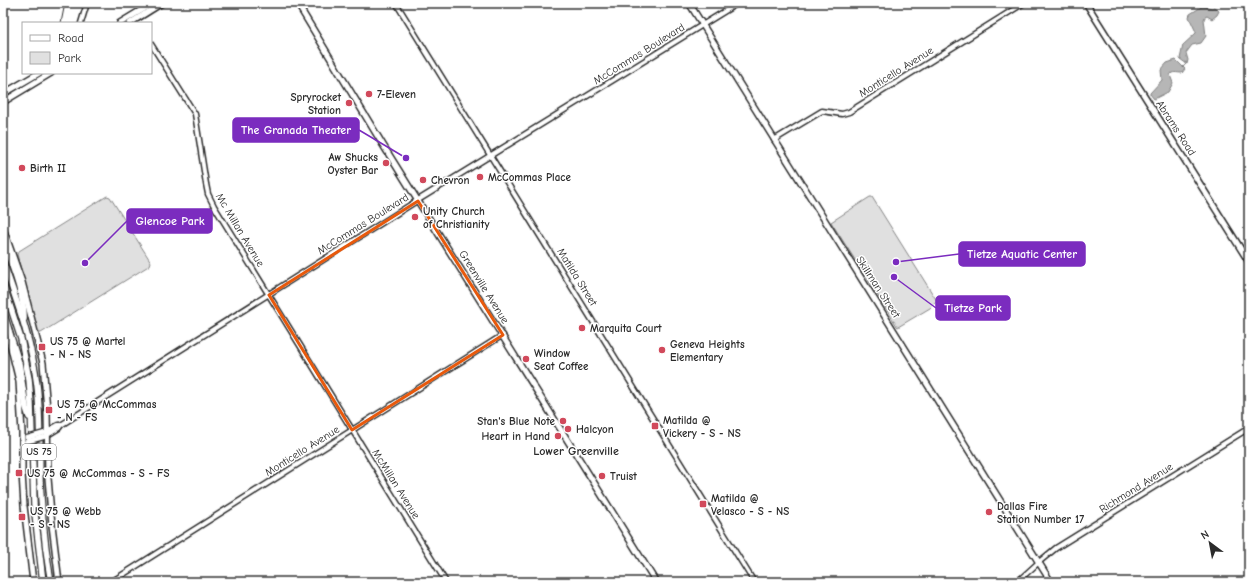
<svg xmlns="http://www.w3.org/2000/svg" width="1252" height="585" viewBox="0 0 1252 585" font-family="'Comic Neue',sans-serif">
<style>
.green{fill:#e0e0e0;stroke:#868686}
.water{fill:#b6b6b6;stroke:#7e7e7e}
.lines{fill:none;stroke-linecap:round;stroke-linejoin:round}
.stream{stroke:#7e7e7e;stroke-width:1}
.minor-casing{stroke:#2b2b2b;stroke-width:7}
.major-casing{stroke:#2b2b2b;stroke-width:8}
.highway-casing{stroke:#2b2b2b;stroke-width:8}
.minor{stroke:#fff;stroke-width:4}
.major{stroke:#fff;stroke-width:5}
.highway{stroke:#fff;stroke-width:5.5}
.tram{stroke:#2b2b2b;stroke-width:1}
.minor-bridge-casing{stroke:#2b2b2b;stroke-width:7;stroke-linecap:butt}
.minor-bridge{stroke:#fff;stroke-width:4}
.marked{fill:none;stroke:#e8590c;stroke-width:3;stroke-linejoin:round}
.poi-dot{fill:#d1495b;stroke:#fff;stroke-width:1.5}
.labels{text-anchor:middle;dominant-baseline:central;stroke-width:3;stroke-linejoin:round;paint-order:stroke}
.shield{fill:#fff;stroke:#6b6b6b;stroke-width:1}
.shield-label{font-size:10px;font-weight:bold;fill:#2b2b2b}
.street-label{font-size:11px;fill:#2b2b2b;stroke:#fff}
.poi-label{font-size:11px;font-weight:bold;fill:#2b2b2b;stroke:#fff;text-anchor:start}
.neighbourhood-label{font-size:12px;font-weight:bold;fill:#2b2b2b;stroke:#fff}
.leader{fill:none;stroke:#7b2cbf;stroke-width:1.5}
.callout-dot{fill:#7b2cbf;stroke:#fff;stroke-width:1.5}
.callout{fill:#7b2cbf;stroke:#7b2cbf;stroke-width:1.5}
.callout-label{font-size:12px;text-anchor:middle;font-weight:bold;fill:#fff}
</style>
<rect width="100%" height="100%" fill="#fff"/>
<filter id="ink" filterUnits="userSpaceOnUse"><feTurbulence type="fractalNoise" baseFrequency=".025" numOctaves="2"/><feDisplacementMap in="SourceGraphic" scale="8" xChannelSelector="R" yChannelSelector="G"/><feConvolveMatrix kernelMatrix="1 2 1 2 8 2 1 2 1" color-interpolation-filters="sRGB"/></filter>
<g filter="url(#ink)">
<g class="green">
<path d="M107,196L110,197L151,262L150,265L41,333H38L37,331L17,254L19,251Z"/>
<path d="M870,197H872L937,301L930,308L898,327L897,326L831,222Z"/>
</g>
<g class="water">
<path d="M1203,6L1212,8L1214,7L1219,11L1217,15L1212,19L1207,16L1205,17L1204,19L1206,36L1201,43L1192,45L1186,53L1188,60L1187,64L1180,59L1183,45L1196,33V32L1189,17L1190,14Z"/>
<path d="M1176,60L1185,69L1182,73C1177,73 1172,71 1170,75L1173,83L1168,92L1154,99L1150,94V93L1162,80L1161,70L1167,63Z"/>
</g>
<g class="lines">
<path class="stream" d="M1183,67L1186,64V62"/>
<g class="minor-casing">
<g id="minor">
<path d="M396,3L754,582"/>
<path d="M81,23L87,3"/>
<path d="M151,44L195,114L206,184L208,194L214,206L446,582"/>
<path d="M774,140L822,111L842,114L849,112L1024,3"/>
<path d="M46,432L58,425H61L415,202L738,3"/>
<path d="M46,436L59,428L61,425"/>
<path d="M111,582L503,335"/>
<path d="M1017,582L1039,562L1056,548L1249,428"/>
</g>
</g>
<g class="major-casing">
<g id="major">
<path d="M297,3L383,145L656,582"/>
<path d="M689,3L1051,582"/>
<path d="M1086,3L1249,262"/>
<path d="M120,23L153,3"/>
<path d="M130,23L162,3"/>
<path d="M3,94L39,73"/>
<path d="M3,102L51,73"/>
<path d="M3,228L22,282L43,363L47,409L48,478L52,525L59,582"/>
<path d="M9,340L19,381L22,433V473L24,506L33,582"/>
</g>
</g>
<g class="highway-casing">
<g id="highway">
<path d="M3,241C11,263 25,297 24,319"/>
<path d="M3,262C17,302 32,342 37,385C41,417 39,450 40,482C42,516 45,549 51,582"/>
<path d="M3,284L21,339L29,379L31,404L34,505L43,582"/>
<path d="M3,311L19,363L26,408L29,417"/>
</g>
</g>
<use href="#minor" class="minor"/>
<use href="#major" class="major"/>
<use href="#highway" class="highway"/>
<path class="tram" d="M61,23L65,3"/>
<g class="minor-bridge-casing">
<g id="minor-bridge">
<path d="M27,438L44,433"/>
<path d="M26,442L44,437"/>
</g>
</g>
<use href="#minor-bridge" class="minor-bridge"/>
</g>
</g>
<path class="marked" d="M418,201L503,335L352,430L269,295Z"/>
<g class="poi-dot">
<circle cx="369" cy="94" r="4"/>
<circle cx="349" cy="103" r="4"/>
<circle cx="386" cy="163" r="4"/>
<circle cx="22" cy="168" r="4"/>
<circle cx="480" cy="177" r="4"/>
<circle cx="423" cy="180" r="4"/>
<circle cx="415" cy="217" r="4"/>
<circle cx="582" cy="328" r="4"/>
<rect x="38" y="343" width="8" height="8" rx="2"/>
<circle cx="662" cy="350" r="4"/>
<circle cx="526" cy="359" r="4"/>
<rect x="45" y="406" width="8" height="8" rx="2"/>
<circle cx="563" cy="421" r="4"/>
<rect x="651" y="422" width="8" height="8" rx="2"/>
<circle cx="568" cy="429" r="4"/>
<circle cx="558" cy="436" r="4"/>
<rect x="15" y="469" width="8" height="8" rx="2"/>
<circle cx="602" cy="476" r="4"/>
<rect x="699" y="500" width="8" height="8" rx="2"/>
<circle cx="989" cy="512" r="4"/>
<rect x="18" y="513" width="8" height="8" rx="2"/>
</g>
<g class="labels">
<rect class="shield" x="22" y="444" width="34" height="16" rx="3"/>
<g class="shield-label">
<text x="39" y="452">US 75</text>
</g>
<g class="street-label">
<text transform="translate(639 54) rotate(-32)">McCommas Boulevard</text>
<text transform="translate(896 72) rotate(-32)">Monticello Avenue</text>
<text transform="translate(1176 128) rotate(57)">Abrams Road</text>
<text transform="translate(363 224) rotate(-32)">McCommas Boulevard</text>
<text transform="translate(240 230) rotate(59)">Mc Millan Avenue</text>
<text transform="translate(577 277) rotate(58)">Matilda Street</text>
<text transform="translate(484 287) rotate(58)">Greenville Avenue</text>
<text transform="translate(878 287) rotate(57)">Skillman Street</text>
<text transform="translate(302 451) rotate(-32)">Monticello Avenue</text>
<text transform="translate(396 484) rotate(58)">McMillan Avenue</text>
<text transform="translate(1136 488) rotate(-32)">Richmond Avenue</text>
</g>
<g class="poi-label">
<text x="377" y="94">7-Eleven</text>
<text x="341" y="97" text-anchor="end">Spryrocket<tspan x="341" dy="13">Station</tspan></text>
<text x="378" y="157" text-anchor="end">Aw Shucks<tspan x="378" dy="13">Oyster Bar</tspan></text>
<text x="30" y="168">Birth II</text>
<text x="488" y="177">McCommas Place</text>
<text x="431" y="180">Chevron</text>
<text x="423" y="211">Unity Church<tspan x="423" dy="13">of Christianity</tspan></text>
<text x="590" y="328">Marquita Court</text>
<text x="50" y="341">US 75 @ Martel<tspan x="50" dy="13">- N - NS</tspan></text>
<text x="670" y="344">Geneva Heights<tspan x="670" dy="13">Elementary</tspan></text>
<text x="534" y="353">Window<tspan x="534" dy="13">Seat Coffee</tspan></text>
<text x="57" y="404">US 75 @ McCommas<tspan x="57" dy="13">- N - FS</tspan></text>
<text x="663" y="420">Matilda @<tspan x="663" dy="13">Vickery - S - NS</tspan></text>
<text x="555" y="421" text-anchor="end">Stan's Blue Note</text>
<text x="576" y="429">Halcyon</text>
<text x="550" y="436" text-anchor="end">Heart in Hand</text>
<text x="27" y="473">US 75 @ McCommas - S - FS</text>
<text x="610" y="476">Truist</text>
<text x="711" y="498">Matilda @<tspan x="711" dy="13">Velasco - S - NS</tspan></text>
<text x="997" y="506">Dallas Fire<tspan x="997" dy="13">Station Number 17</tspan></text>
<text x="30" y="511">US 75 @ Webb<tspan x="30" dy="13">- S - NS</tspan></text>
</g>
<g class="neighbourhood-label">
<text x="576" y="451">Lower Greenville</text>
</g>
</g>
<path class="leader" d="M406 158L359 130M85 263L127 221M896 262L959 254M894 277L936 308"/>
<g class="callout-dot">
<circle cx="406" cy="158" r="4"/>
<circle cx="85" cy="263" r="4"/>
<circle cx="896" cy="262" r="4"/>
<circle cx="894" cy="277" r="4"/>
</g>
<g class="callout">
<rect x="233" y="118" width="126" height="24" rx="4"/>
<rect x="127" y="209" width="85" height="24" rx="4"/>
<rect x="959" y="242" width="126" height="24" rx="4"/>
<rect x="936" y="296" width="74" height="24" rx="4"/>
</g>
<g class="callout-label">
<text x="296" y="134">The Granada Theater</text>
<text x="170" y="225">Glencoe Park</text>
<text x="1022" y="258">Tietze Aquatic Center</text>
<text x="973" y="312">Tietze Park</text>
</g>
<rect width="1252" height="585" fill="none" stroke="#fff" stroke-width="16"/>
<rect x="8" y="8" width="1236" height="569" fill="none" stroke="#2b2b2b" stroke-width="1.5" filter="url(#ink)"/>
<rect x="22" y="22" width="130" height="52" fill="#ffffff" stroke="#aaaaaa"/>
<rect x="30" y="35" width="20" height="6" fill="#ffffff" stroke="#aaaaaa"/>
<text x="58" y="42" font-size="12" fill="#2b2b2b">Road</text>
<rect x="30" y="52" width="20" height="12" fill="#e0e0e0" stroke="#aaaaaa"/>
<text x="58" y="62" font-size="12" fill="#2b2b2b">Park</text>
<g transform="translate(1210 543) rotate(328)" stroke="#ffffff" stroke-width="3" paint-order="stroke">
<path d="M0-3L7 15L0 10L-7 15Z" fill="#2b2b2b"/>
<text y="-6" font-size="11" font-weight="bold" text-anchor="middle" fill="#2b2b2b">N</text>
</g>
</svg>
